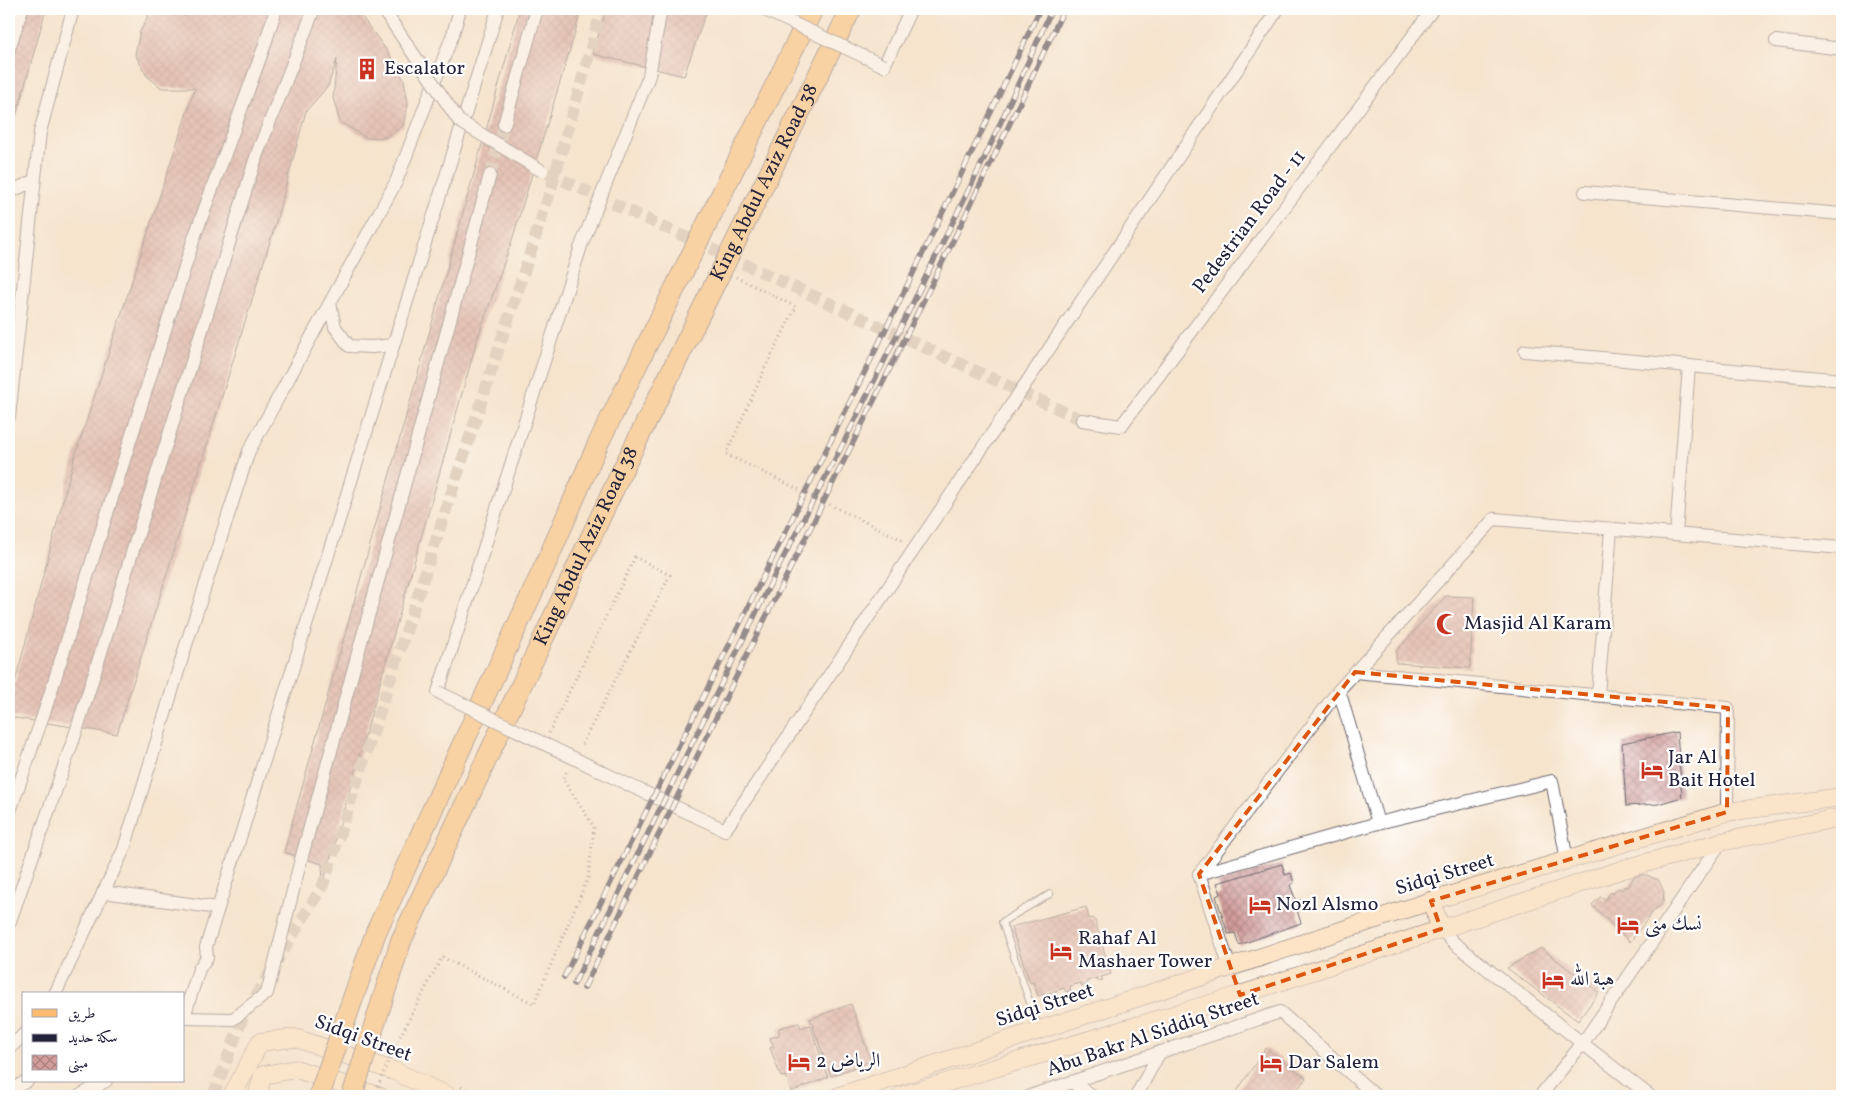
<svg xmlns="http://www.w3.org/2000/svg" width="1851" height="1105" viewBox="0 0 1851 1105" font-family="Vollkorn,Amiri,serif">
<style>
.building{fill:url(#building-cross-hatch)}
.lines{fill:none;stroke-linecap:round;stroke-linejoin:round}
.street-tunnel{stroke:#ccbdb0;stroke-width:12;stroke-dasharray:12 6;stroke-linecap:butt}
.lane-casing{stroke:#6c666e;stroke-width:8}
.street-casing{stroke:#6c666e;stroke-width:14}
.secondary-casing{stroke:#6c666e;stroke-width:19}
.primary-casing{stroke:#6c666e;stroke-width:22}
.path{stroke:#6c666e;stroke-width:3;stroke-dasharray:1 4;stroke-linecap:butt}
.lane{stroke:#fff;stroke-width:6}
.street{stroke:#fff;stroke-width:12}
.secondary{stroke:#fee4c6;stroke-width:18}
.primary{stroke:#fdbc70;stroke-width:20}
.rail-casing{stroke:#22223b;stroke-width:5.5}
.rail{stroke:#fff;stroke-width:4;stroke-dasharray:11;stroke-linecap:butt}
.street-bridge-casing{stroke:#6c666e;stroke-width:14;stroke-linecap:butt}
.primary-bridge-casing{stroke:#6c666e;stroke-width:22;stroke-linecap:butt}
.path-bridge{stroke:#6c666e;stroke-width:3;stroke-dasharray:1 4;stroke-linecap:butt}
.street-bridge{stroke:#fff;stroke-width:12}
.primary-bridge{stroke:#fdbc70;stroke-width:20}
.marked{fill:none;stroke:#de560e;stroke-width:4;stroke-dasharray:10 6;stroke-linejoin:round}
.labels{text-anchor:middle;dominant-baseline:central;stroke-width:4.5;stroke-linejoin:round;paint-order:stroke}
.poi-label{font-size:20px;fill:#22223b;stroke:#fff;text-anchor:start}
.street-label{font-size:20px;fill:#22223b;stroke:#fff}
</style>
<defs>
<pattern id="building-cross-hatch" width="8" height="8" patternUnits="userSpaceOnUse" patternTransform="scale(1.25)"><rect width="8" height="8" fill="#d19c9a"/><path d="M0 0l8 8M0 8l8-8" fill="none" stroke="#a97f7f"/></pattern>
</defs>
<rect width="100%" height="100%" fill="#fff"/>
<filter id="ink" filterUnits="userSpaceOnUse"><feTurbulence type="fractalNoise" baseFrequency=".02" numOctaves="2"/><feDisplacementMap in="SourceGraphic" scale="10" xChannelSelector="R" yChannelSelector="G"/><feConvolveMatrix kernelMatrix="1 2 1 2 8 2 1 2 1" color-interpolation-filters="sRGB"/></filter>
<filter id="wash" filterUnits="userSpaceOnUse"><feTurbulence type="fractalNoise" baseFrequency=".0096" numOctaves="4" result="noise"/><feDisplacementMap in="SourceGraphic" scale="20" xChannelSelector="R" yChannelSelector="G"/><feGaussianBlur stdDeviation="1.12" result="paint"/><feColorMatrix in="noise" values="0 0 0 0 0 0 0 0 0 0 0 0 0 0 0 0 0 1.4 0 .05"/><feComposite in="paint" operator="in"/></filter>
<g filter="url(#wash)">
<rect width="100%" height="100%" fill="#f6e4cd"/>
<g id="blocks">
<g class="building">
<path d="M9,9H46L9,142Z"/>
<path d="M159,9H356L387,51L404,80L408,104L403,126L386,137L367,138L340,122L333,98L337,59L328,86L306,111L274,229L117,734L9,717V705L74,459L195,88H162L147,76L135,54L140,32L149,14Z"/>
<path d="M520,9H581L574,36L512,240L478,337L323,884L322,864L284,852Z"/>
<path d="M606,9H707L684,76L593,54Z"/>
<path d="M1446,596L1474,597L1470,668L1396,663V651Z"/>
<path d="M1677,732L1682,797L1658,804L1626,806L1622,743Z"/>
<path d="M1282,864L1285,875L1291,873L1294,883L1290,885L1296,901L1301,900L1303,908L1297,910L1301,923L1239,945L1235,933L1228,934L1216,896L1221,894L1217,883Z"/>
<path d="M1642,875H1647L1655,879H1658L1664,892L1663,902L1659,907L1656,908L1630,942L1592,905L1600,897L1605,900L1611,892L1613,894L1619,888L1622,890L1625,886L1628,887L1634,877Z"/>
<path d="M1086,907L1089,919L1094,918L1111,974L1101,977L1103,980L1098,981L1097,978L1087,981V984L1082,987L1081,983L1070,986L1071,991L1066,992L1064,988L1055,991L1056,994L1052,995L1051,992L1038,996L1033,982L1030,983L1011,927Z"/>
<path d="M1541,948L1599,992L1578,1021L1507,968Z"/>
<path d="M851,1004L871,1061L831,1076L810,1019Z"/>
<path d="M799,1023L801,1028L810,1025L828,1077L791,1092L786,1076L781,1077L770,1048L774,1047L770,1038L779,1035V1028Z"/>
<path d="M1266,1048L1306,1078L1293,1096H1245L1237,1091Z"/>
</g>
</g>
</g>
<g filter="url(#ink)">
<use href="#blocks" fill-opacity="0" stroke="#6c666e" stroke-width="1"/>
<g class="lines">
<g class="street-tunnel">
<path d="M547,173L1082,420"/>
<path d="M490,175L504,125"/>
<path d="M213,1096L243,1017L323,885L551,189L602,9"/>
</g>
<g class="lane-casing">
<path id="lane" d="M1039,1029L1002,922L1050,894"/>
</g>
<g class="street-casing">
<g id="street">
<path d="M1776,41L1842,49"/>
<path d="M9,49L22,9"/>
<path d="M884,66L911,9"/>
<path d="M504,125L537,9"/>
<path d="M9,192L34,181"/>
<path d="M1585,192L1842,214"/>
<path d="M330,303L335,327L349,346L372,347L393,345"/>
<path d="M1525,351L1842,380"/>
<path d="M9,417L40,132L73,9"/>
<path d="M1082,420L1121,426L1433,9"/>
<path d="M1676,534L1689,366"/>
<path d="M1355,672L1728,708L1727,812"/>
<path d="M1339,690L1378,823"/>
<path d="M438,692L581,246L649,76L661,9"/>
<path d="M1598,695L1611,529"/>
<path d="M629,785L725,830L1278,9"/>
<path d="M9,814L46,707L194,238L264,47L276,9"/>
<path d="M1199,874L1339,690L1494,519L1842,548"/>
<path d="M1199,874L1378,823L1552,781L1567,860"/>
<path d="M1199,874L1230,968"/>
<path d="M103,892L218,908"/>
<path d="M9,924L76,732L257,154L314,9"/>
<path d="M1441,929L1454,943L1650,1096"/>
<path d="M55,994L124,849L186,645L249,451L396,182L453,34L460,9"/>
<path d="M184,1017L199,969L207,957L206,947L498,9"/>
<path d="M184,1018L233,1019L267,993L300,863L490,175"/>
<path d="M9,1049L24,1034"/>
<path d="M1072,1082L1092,1096"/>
<path d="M9,1091L27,1081"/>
<path d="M79,1096L106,1081"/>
<path d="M1030,1096L1280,1012L1376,1096"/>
<path d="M1136,1096L1160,1052"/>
<path d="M1540,1096L1582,1044L1721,842"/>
</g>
</g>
<g class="secondary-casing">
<g id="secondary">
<path d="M1431,901L1441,929"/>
<path d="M232,1096L260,1042L295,1038L394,1071L448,1096"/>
<path d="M257,1096L263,1075L296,1069L379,1096"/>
<path d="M839,1096L1431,901L1727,812L1842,797"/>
<path d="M901,1096L1240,995L1624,869L1721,842L1842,817"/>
</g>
</g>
<g class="primary-casing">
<g id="primary">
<path d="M376,932L547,561L597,446L813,9"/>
<path id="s1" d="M401,941L623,469L851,9"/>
</g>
</g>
<g class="path">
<path d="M736,277L796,307L766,366L726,454L904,541"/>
<path d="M549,733L635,557L670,575L581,746"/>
<path d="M391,1054L442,957L534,1004L588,878L594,827L563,779L568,769"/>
<path d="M461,1087L481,1096"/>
</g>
<use href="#lane" class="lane"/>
<use href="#street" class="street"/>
<use href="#secondary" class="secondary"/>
<use href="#primary" class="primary"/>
<g class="rail-casing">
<g id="rail">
<path d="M564,977C723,655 887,334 1040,9"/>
<path d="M574,984L782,560L844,442L984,159L1052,9"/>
<path d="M584,988C653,847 721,705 792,565C884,380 977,196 1064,9"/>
</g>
</g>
<use href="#rail" class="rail"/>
<g class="street-bridge-casing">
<g id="street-bridge">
<path d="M383,9L459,121L542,171"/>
<path d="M765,10L884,66"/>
<path d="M438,692L629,785"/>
</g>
</g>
<g class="primary-bridge-casing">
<g id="primary-bridge">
<path d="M319,1096L376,932"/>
<path d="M352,1096L401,941"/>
</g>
</g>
<path class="path-bridge" d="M374,1096L391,1055"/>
<use href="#street-bridge" class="street-bridge"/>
<use href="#primary-bridge" class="primary-bridge"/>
</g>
</g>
<path d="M0 0H1851V1105H0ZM1355,672L1728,708L1727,812L1431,901L1441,929L1240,995L1199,874Z" fill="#f6e4cd" fill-opacity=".55" fill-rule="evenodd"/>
<path class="marked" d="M1355,672L1728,708L1727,812L1431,901L1441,929L1240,995L1199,874Z"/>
<defs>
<g id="building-bare" transform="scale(1.725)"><path d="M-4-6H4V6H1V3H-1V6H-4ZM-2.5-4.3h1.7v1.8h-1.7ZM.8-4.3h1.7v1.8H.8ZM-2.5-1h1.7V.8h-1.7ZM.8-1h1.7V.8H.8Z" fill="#c8321e" stroke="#fff" stroke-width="2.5" paint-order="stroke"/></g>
<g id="mosque-bare" transform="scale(1.725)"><path d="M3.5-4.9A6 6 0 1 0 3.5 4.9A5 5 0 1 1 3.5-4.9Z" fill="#c8321e" stroke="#fff" stroke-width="2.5" paint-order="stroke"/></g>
<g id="hotel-bare" transform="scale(1.725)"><path d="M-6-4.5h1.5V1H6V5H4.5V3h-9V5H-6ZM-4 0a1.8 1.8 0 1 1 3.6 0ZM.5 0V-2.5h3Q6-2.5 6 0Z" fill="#c8321e" stroke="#fff" stroke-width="2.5" paint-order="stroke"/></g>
</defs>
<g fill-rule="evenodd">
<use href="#building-bare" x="367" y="69"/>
<use href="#mosque-bare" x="1447" y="624"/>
<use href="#hotel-bare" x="1652" y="770"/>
<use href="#hotel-bare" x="1260" y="905"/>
<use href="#hotel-bare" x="1628" y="925"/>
<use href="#hotel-bare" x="1061" y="951"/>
<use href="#hotel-bare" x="1553" y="980"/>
<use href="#hotel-bare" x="799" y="1062"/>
<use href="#hotel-bare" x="1271" y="1063"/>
</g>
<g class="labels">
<g class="poi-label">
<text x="384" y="69">Escalator</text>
<text x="1464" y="624">Masjid Al Karam</text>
<text x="1668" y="758">Jar Al<tspan x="1668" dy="23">Bait Hotel</tspan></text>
<text x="1276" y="905">Nozl Alsmo</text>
<text x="1645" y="925">نسك منى</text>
<text x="1078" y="939">Rahaf Al<tspan x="1078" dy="23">Mashaer Tower</tspan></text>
<text x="1570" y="980">هبة الله</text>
<text x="816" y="1062">الرياض 2</text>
<text x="1288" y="1063">Dar Salem</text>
</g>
<g class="street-label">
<text stroke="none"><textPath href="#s1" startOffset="841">King Abdul Aziz Road 38</textPath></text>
<text transform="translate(1250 222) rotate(-53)">Pedestrian Road - 11</text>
<text stroke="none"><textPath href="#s1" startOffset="436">King Abdul Aziz Road 38</textPath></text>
<text transform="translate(1445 875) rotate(-17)">Sidqi Street</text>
<text transform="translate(1045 1006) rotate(-18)">Sidqi Street</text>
<text transform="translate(1153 1035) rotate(-19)">Abu Bakr Al Siddiq Street</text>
<text transform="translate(363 1039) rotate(20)">Sidqi Street</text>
</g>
</g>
<rect width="1851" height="1105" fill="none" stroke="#fff" stroke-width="30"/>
<rect x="22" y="992" width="162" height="90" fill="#ffffff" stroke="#a7a7b1"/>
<rect x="32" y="1009" width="25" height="8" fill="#fdbc70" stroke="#a7a7b1"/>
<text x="68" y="1018" font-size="15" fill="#22223b">طريق</text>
<rect x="32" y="1034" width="25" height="8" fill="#22223b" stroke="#a7a7b1"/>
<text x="68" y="1042" font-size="15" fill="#22223b">سكة حديد</text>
<rect x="32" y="1055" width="25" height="15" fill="url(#building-cross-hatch)" stroke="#a7a7b1"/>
<text x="68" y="1068" font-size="15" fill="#22223b">مبنى</text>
</svg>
